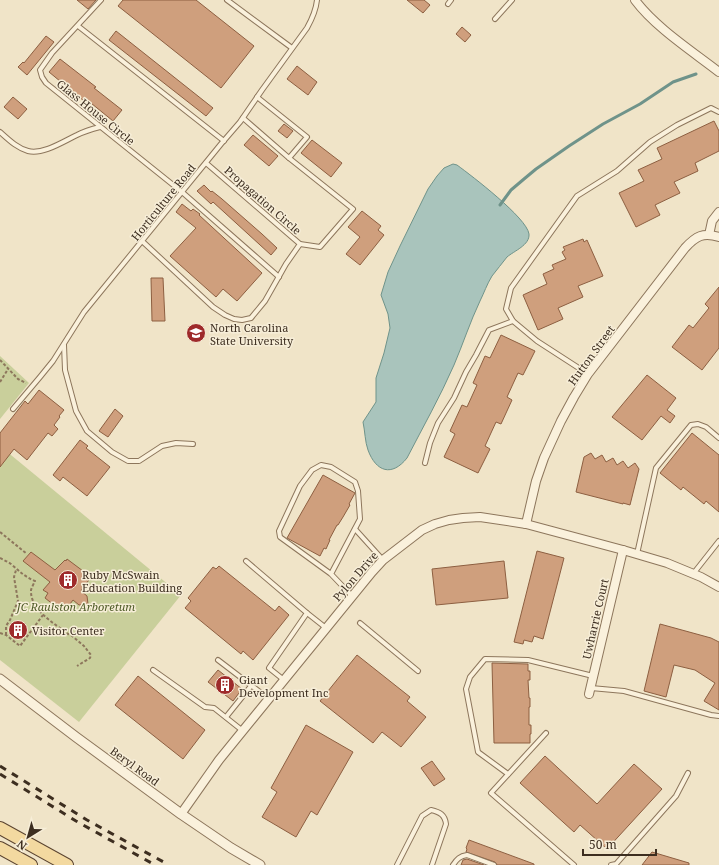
<svg xmlns="http://www.w3.org/2000/svg" width="719" height="865" viewBox="0 0 719 865" font-family="'Noto Serif',serif">
<style>
.green{fill:#c9cf9b}
.water{fill:#a9c4bc;stroke:#6f938a}
.lines{fill:none;stroke-linecap:round;stroke-linejoin:round}
.stream{stroke:#6f938a;stroke-width:3}
.building{fill:#cf9f7d;stroke:#8d5f41}
.service-casing{stroke:#8d765c;stroke-width:6}
.minor-casing{stroke:#8d765c;stroke-width:10}
.tertiary-casing{stroke:#8d765c;stroke-width:11}
.primary-casing{stroke:#5b4430;stroke-width:14}
.path{stroke:#8d765c;stroke-width:2;stroke-dasharray:3 2;stroke-linecap:butt}
.service{stroke:#faf1dc;stroke-width:4}
.minor{stroke:#faf1dc;stroke-width:8}
.tertiary{stroke:#faf1dc;stroke-width:9}
.primary{stroke:#f3d9a0;stroke-width:12}
.rail{stroke:#3d2e20;stroke-width:3;stroke-dasharray:7 7;stroke-linecap:butt}
.labels{text-anchor:middle;dominant-baseline:central;stroke-width:3;stroke-linejoin:round;paint-order:stroke}
.street-label{font-size:11px;fill:#3d2e20;stroke:#f7eed8}
.poi-label{font-size:11px;fill:#3d2e20;stroke:#f7eed8;text-anchor:start}
.park-label{font-size:11px;font-style:italic;fill:#4d5a26;stroke:#f7eed8}
</style>
<rect width="100%" height="100%" fill="#f0e4c8"/>
<g class="green">
<path d="M0,356L29,383L0,419Z"/>
<path d="M0,446L181,595L79,722L0,660Z"/>
</g>
<path class="water" d="M453,164L457,165C472,176 527,218 529,234C530,245 514,251 507,257C502,263 497,270 492,276C487,284 484,293 480,301C470,322 463,344 454,365C440,397 423,427 407,458C392,477 376,472 368,450C365,442 365,431 363,422L376,402V378L384,353L390,328L388,314L381,295L388,272L400,246L428,189L437,176L444,168Z"/>
<g class="lines">
<path class="stream" d="M500,205L511,190L524,179L536,169L569,146L603,124L640,104L673,82L696,74"/>
</g>
<g class="building">
<path d="M77,0H96L88,9Z"/>
<path d="M123,0H196L254,46L221,88L118,6Z"/>
<path d="M407,0H424L430,5L423,13Z"/>
<path d="M462,27L471,35L465,42L456,34Z"/>
<path d="M116,31L213,108L206,116L109,40Z"/>
<path d="M46,36L54,42L27,75L18,67L23,62L24,63Z"/>
<path d="M60,59L96,87L94,88L122,110L113,121L86,99L84,101L49,72Z"/>
<path d="M297,66L317,82L308,95L287,79Z"/>
<path d="M13,97L27,109L18,119L4,107Z"/>
<path d="M714,121L719,131V151L695,163L698,171L674,182L680,193L655,205L660,215L636,227L619,193L644,181L638,170L662,159L657,148Z"/>
<path d="M284,124L293,131L287,138L278,131Z"/>
<path d="M253,135L278,156L269,166L244,145Z"/>
<path d="M312,140L342,163L331,177L301,153Z"/>
<path d="M204,185L211,192L212,191L222,199L262,234L277,248L271,255L213,202L211,204L197,191Z"/>
<path d="M182,204L191,211L193,209L200,214L199,215L262,273L237,301L223,289L216,297L170,256L196,228L176,212Z"/>
<path d="M362,211L381,226L378,230L384,235L360,265L346,254L360,237L348,227Z"/>
<path d="M583,239L584,242L587,240L603,276L578,286L583,297L558,308L563,319L538,330L523,295L547,284L543,274L554,269L552,265L566,259L562,252L565,250L563,247Z"/>
<path d="M151,278H163L165,321H152Z"/>
<path d="M719,287V348L702,370L672,347L689,325L693,328L709,308L705,304Z"/>
<path d="M501,335L535,351L523,375L518,373L507,397L512,400L501,424L496,422L485,446L490,449L478,473L444,457L455,434L450,431L462,405L467,407L477,385L473,383L485,356L490,358Z"/>
<path d="M647,375L676,398L667,410L675,416L670,423L661,416L642,440L612,417Z"/>
<path d="M39,390L64,410L59,416L60,417L54,425L58,429L52,436L48,433L27,460L14,449L0,467V433L25,401L28,404Z"/>
<path d="M115,409L123,416L108,437L99,431Z"/>
<path d="M692,433L719,455V512L706,501L704,504L683,487L681,490L660,473Z"/>
<path d="M80,440L88,446L86,448L110,467L87,496L63,477L60,481L53,475Z"/>
<path d="M591,453L595,459L602,455L606,462L613,458L617,465L623,461L628,468L635,463L639,469L630,505L623,503V504L576,492L584,457Z"/>
<path d="M323,475L355,493L349,504L350,505L343,517L338,525H337L329,540H330L326,549L324,548L320,556L287,538Z"/>
<path d="M537,551L564,558L543,639L534,636L532,642L524,640L523,644L514,642Z"/>
<path d="M31,552L55,570L65,560L66,561L67,559L91,577L81,591L87,596L88,604L79,605L73,600L67,608L62,604L59,609L45,598L48,593L43,590L50,582L23,561Z"/>
<path d="M504,561L508,598L436,605L432,569Z"/>
<path d="M219,566L275,611L279,606L289,615L253,660L243,651L241,654L185,608L191,601L188,598L213,567L216,569Z"/>
<path d="M15,622L27,630L21,639L9,630Z"/>
<path d="M660,624L711,638L719,642V710L704,701L715,683L695,670L674,665L666,697L644,691Z"/>
<path d="M357,655L410,697L407,701L426,717L401,747L382,732L373,743L320,701Z"/>
<path d="M492,663L528,664V671H530V680H528L529,698H530V707H529V725H531V734H530V743H494Z"/>
<path d="M218,670L242,689L233,701L208,682Z"/>
<path d="M138,676L205,730L183,759L115,705Z"/>
<path d="M306,725L353,752L317,815L311,811L296,837L262,817L277,792L271,788Z"/>
<path d="M545,756L597,804L634,764L662,789L607,849L580,825L574,832L520,783Z"/>
<path d="M432,761L445,779L434,786L421,768Z"/>
<path d="M469,840L534,864V865H497L495,862L466,852L467,849L466,848Z"/>
<path d="M652,852L689,863V865H642Z"/>
<path d="M467,859L484,865H461L463,860Z"/>
</g>
<g class="lines">
<g class="service-casing">
<g id="service">
<path d="M101,0L52,53L40,70L42,77L46,83L182,192L279,277"/>
<path d="M227,0L292,48"/>
<path d="M448,4L451,0"/>
<path d="M495,19L512,0"/>
<path d="M78,26L224,141"/>
<path d="M257,97L307,137L289,158"/>
<path d="M243,118L289,158L353,209L320,247L300,244"/>
<path d="M0,132C9,140 17,148 28,151C43,155 64,141 77,135C85,131 92,129 100,127"/>
<path d="M142,241L213,307L225,315L234,319L242,320L251,318L265,301L286,264L300,244L206,163"/>
<path d="M64,345L65,370L76,411L87,431L112,452L128,461H139L162,446L176,443L193,444"/>
<path d="M588,374L537,341L513,321L506,309L511,288L577,196L617,171L650,142L677,125L711,108L719,112"/>
<path d="M13,409L40,377L53,361L84,312L221,144L240,122L262,90L307,28C312,19 316,10 317,0"/>
<path d="M425,463L430,443L438,423L454,398L466,372L476,355L489,330L513,321"/>
<path d="M355,529L383,560"/>
<path d="M637,554L656,468L691,425L698,424L706,427L719,438"/>
<path d="M246,561L307,613L269,668L284,680"/>
<path d="M331,574L360,519L358,491L355,482L331,467L321,465L312,470L300,486L279,531L280,537L331,574L352,596"/>
<path d="M693,574L719,541"/>
<path d="M307,613L326,628"/>
<path d="M360,623L418,671"/>
<path d="M218,660L269,699"/>
<path d="M153,670L205,707L214,708L243,731"/>
<path d="M591,688L624,691L711,715L719,716"/>
<path d="M226,717L251,686"/>
<path d="M546,733L491,793L574,865"/>
<path d="M508,774L478,752L466,689L470,677L485,659L528,660L593,676"/>
<path d="M397,865L422,816L431,810C440,812 445,815 446,824L432,865"/>
<path d="M453,865C457,859 460,856 467,855L494,865"/>
<path d="M611,865L616,864L676,796L688,773"/>
</g>
</g>
<g class="minor-casing">
<g id="minor">
<path d="M635,0C655,27 692,51 719,72"/>
<path d="M709,235L712,221L719,212"/>
<path d="M526,524L536,481L544,458L561,421L574,397L588,374L685,248C696,236 703,232 719,237"/>
<path d="M589,694L623,550"/>
<path d="M181,814L219,760L372,572L383,560L422,530L435,524L449,520L463,518L480,517L526,524L623,550L667,563L701,577L719,587"/>
</g>
</g>
<g class="tertiary-casing">
<path id="tertiary" d="M0,679L76,737L181,814L231,848L260,865"/>
</g>
<g class="primary-casing">
<g id="primary">
<path d="M0,828L67,865"/>
<path d="M0,848L31,865"/>
</g>
</g>
<g class="path">
<path d="M0,360L18,379L26,383"/>
<path d="M0,382L8,369"/>
<path d="M0,532L27,554"/>
<path d="M0,558C4,560 8,562 11,564C19,571 25,577 35,581C34,583 32,587 31,590C30,610 54,623 68,634L71,635L84,646L91,655L90,658L77,666"/>
<path d="M0,633L6,635L20,646L43,615"/>
<path d="M6,635V626L10,620L18,601L14,577L16,570"/>
</g>
<use href="#service" class="service"/>
<use href="#minor" class="minor"/>
<use href="#tertiary" class="tertiary"/>
<use href="#primary" class="primary"/>
<g class="rail">
<path d="M0,766L87,820L169,865"/>
<path d="M0,774L76,821L155,865"/>
</g>
</g>
<defs>
<g id="university-disc" transform="scale(1)"><circle r="9.5" fill="#9e2a2b" stroke="#f7eed8"/><path d="M0-5L7-2L0 1L-7-2ZM-4 1L0 2.5L4 1V4Q0 6-4 4Z" fill="#fff"/></g>
<g id="building-disc" transform="scale(1)"><circle r="9.5" fill="#9e2a2b" stroke="#f7eed8"/><path d="M-4-6H4V6H1V3H-1V6H-4ZM-2.5-4.3h1.7v1.8h-1.7ZM.8-4.3h1.7v1.8H.8ZM-2.5-1h1.7V.8h-1.7ZM.8-1h1.7V.8H.8Z" fill="#fff"/></g>
</defs>
<g fill-rule="evenodd">
<use href="#university-disc" x="196" y="333"/>
<use href="#building-disc" x="68" y="580"/>
<use href="#building-disc" x="18" y="630"/>
<use href="#building-disc" x="225" y="685"/>
</g>
<g class="labels">
<g class="street-label">
<text transform="translate(96 112) rotate(39)">Glass House Circle</text>
<text transform="translate(263 200) rotate(41)">Propagation Circle</text>
<text transform="translate(163 202) rotate(-51)">Horticulture Road</text>
<text transform="translate(591 355) rotate(-54)">Hutton Street</text>
<text transform="translate(355 576) rotate(-49)">Pylon Drive</text>
<text transform="translate(595 619) rotate(-77)">Uwharrie Court</text>
<text transform="translate(135 766) rotate(36)">Beryl Road</text>
</g>
<g class="poi-label">
<text x="210" y="327">North Carolina<tspan x="210" dy="13">State University</tspan></text>
<text x="82" y="574">Ruby McSwain<tspan x="82" dy="13">Education Building</tspan></text>
<text x="32" y="630">Visitor Center</text>
<text x="239" y="679">Giant<tspan x="239" dy="13">Development Inc</tspan></text>
</g>
<g class="park-label">
<text x="76" y="606">JC Raulston Arboretum</text>
</g>
</g>
<g transform="translate(28 837) rotate(217)" stroke="#f7eed8" stroke-width="3" paint-order="stroke">
<path d="M0-3L7 15L0 10L-7 15Z" fill="#3d2e20"/>
<text y="-6" font-size="11" font-weight="bold" text-anchor="middle" fill="#3d2e20">N</text>
</g>
<path d="M583 849v6h73v-6" fill="none" stroke="#3d2e20" stroke-width="2"/>
<text x="589" y="849" font-size="12" fill="#3d2e20" stroke="#f7eed8" stroke-width="3" paint-order="stroke">50 m</text>
</svg>
